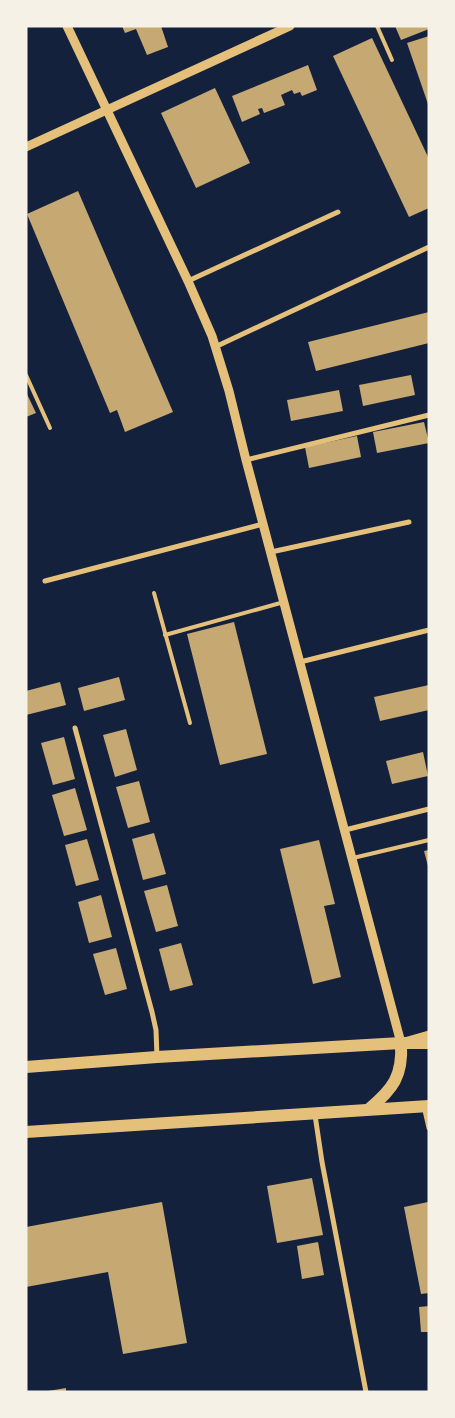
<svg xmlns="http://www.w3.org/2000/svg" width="455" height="1418" viewBox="0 0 455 1418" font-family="Roboto,sans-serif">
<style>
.building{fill:#c6a872}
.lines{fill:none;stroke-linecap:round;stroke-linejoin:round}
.service{stroke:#e5c07b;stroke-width:4}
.minor{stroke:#e5c07b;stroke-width:5}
.tertiary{stroke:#e5c07b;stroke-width:9}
.primary{stroke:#e5c07b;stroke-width:12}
</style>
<rect width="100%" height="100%" fill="#14213d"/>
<g class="building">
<path d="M122,26H161L168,47L147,55L136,29L125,33Z"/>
<path d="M395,26H429V29L401,40Z"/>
<path d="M429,36V104H428L407,43Z"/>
<path d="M372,38L429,159V208L409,217L333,56Z"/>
<path d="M308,65L317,90L302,96L300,92L294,94L292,90L281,95L285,105L264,113L262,108L258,109L260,114L242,122L232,96Z"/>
<path d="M215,88L250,163L196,188L161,113Z"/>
<path d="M78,191L173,412L125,432L117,410L110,413L27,214Z"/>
<path d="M429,312V343L316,371L308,342Z"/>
<path d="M411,375L415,395L363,406L359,385Z"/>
<path d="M339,390L343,411L291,421L287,400Z"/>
<path d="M26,392L36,413L26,417Z"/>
<path d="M424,422L429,443L377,453L373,432Z"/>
<path d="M357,436L361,457L309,468L305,447Z"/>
<path d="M234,622L267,754L220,765L187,634Z"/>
<path d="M119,677L125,700L84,711L78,688Z"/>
<path d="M60,682L66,705L26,715V691Z"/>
<path d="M429,685V710L380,721L374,697Z"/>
<path d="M126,729L137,770L115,777L103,735Z"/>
<path d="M64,737L75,779L53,785L41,743Z"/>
<path d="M423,752L428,776L392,784L386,761Z"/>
<path d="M139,781L150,822L128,828L116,787Z"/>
<path d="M75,788L87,830L64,836L52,795Z"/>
<path d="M154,833L166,874L143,880L132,839Z"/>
<path d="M87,839L99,880L76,886L65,845Z"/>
<path d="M319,840L335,904L324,906L341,977L313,984L280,849Z"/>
<path d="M429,850V866H428L424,851Z"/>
<path d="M167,885L178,926L156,932L144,891Z"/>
<path d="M101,895L112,937L89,943L78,902Z"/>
<path d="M181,943L193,985L170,991L159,949Z"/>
<path d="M116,948L127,989L105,995L93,954Z"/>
<path d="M312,1178L323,1235L277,1243L267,1186Z"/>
<path d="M162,1202L187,1343L123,1354L108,1272L26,1287V1227Z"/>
<path d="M428,1202L429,1293L421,1294L404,1207Z"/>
<path d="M318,1242L324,1275L302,1279L297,1246Z"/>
<path d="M429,1306V1332H421L419,1307Z"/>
<path d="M66,1388V1392H48V1391Z"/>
</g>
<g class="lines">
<g class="service">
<path d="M377,26L392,60"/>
<path d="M26,375L50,428"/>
<path d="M154,593L190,723"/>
<path d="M165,635L284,602"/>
<path d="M353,858L429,840"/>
</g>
<g class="minor">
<path d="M188,281L338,212"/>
<path d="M215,347L429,247"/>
<path d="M246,460L429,415"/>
<path d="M271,552L409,522"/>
<path d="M45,581L263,524"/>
<path d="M300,662L429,630"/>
<path d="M75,728L152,1012L156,1030L157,1057"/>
<path d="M345,830L429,809"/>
<path d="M424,1106L429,1128"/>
<path d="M315,1115L322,1162L366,1392"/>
</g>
<g class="tertiary">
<path d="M67,26L188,281L212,336L229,391L246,460L401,1043L429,1035"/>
<path d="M26,147L290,26"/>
</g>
<g class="primary">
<path d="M26,1067L157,1057L401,1043H429"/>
<path d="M369,1109C393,1089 403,1076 401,1043"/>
<path d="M26,1132L429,1106"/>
</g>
</g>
<rect width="455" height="1418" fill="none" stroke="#f6f1e7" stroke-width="55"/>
</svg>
